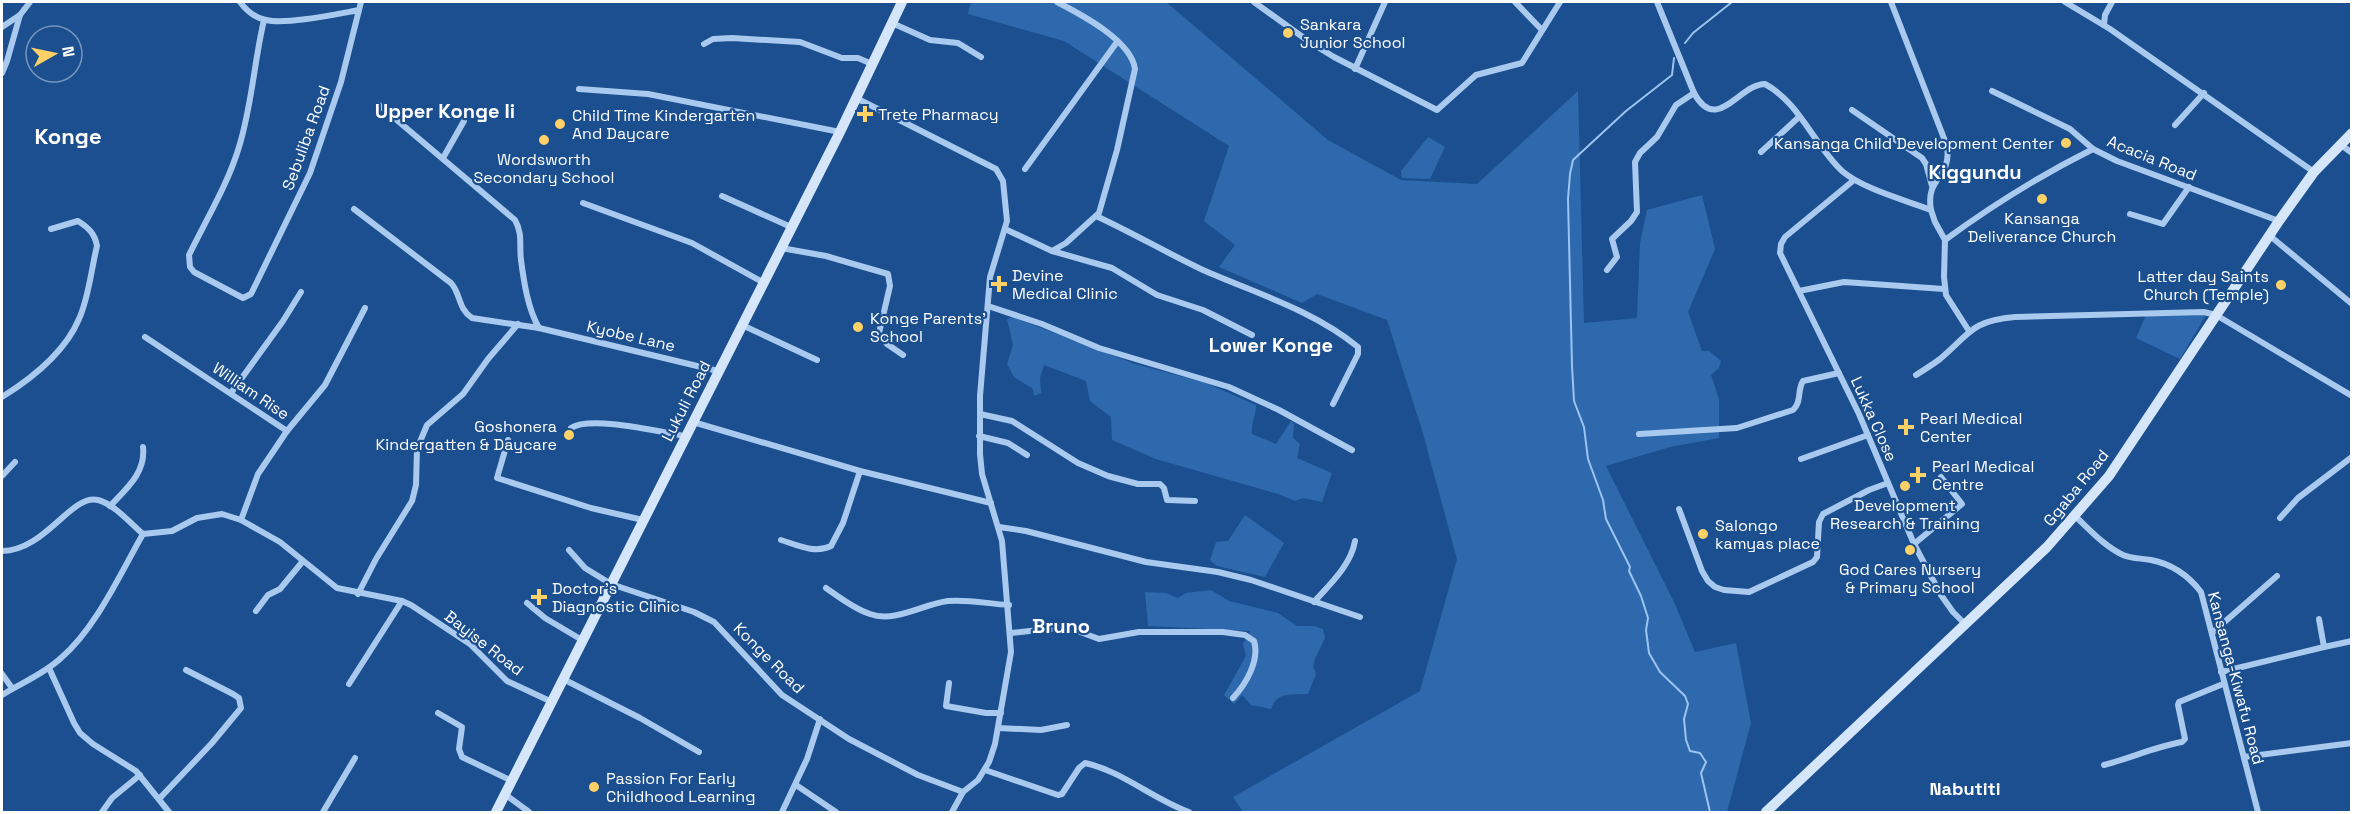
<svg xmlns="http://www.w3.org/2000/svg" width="2353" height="814" viewBox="0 0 2353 814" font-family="'Space Grotesk',sans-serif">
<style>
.green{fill:#2e69ad}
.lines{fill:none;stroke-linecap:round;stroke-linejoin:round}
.stream{stroke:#9cc4f0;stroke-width:2}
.street{stroke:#a9c9ee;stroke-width:6}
.secondary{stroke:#d6e6fa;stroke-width:10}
.poi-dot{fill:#ffd166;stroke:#1b4f8f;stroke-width:2}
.labels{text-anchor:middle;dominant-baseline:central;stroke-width:4.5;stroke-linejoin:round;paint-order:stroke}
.poi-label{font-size:16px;fill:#fff;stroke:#1b4f8f;text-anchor:start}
.street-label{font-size:16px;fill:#fff;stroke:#1b4f8f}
.neighbourhood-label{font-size:18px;font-weight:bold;fill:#fff;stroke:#1b4f8f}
.quarter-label{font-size:20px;font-weight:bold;fill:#fff;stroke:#1b4f8f}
.district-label{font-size:22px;font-weight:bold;fill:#fff;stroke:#1b4f8f}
</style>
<rect width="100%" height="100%" fill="#1b4f8f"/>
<g class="green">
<path d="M971,2H1166L1328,140L1401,180L1477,184L1578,91L1584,323L1637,318L1640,243L1647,210L1702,195L1715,249L1688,312L1702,351H1709L1721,361L1719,368L1711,375L1719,399V438L1670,447L1606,466L1674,602L1695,652L1736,643L1751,723L1727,812H1243L1233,797L1420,691L1457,559L1422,430L1387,320L1317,294L1302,303L1219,267L1235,245L1204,221L1229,146L1064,41L968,14Z"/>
<path d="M1428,137L1445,147L1430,179L1402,178L1401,171Z"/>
<path d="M2189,312L2206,315L2180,359L2136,338L2146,315Z"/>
<path d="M1013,317L1135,364L1206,383L1256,405C1256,416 1251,423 1252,434L1276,444L1291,421L1294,424L1293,438L1300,444L1297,458L1332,473L1322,502L1303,498L1295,501L1278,494L1156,459L1112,440L1111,417L1090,401L1086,381L1044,365L1040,378L1041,393L1034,396L1033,389L1014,377L1007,364L1013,345L1007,319Z"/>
<path d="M1245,515L1284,543L1265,577L1217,566L1210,560L1216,542L1228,541Z"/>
<path d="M1211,590L1229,601L1278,613L1297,626H1314L1323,629L1325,638L1315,659L1313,666L1316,674L1308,694C1292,695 1277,691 1271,709L1251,705L1242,695L1234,704L1224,695L1246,656L1243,644L1250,631L1148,626L1145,592L1166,593L1178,598L1186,593Z"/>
</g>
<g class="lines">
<g class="stream">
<path d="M1685,43L1693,33L1732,2"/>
<path d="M1674,58L1672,75L1626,111L1573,160L1570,174L1568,199L1572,366L1574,401L1584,427L1588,459L1603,500L1606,519L1630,567L1629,571L1641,596L1648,618L1646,630L1649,653L1660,672L1685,696L1688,704L1684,719L1686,740L1690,751L1700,753L1706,762L1701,773L1710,812"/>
</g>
<g class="street">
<path d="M240,2C246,10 255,18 266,20C286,25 337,14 359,10L361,2"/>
<path d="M1254,2L1311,43L1334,57L1437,110L1476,75L1522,63L1560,2"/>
<path d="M1515,2L1542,30"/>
<path d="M1657,2L1694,93C1717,135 1739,84 1765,84C1799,102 1814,145 1842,171C1863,189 1905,200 1931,210L1935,222L1945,240L1944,277L1946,295L1969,331"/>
<path d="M1891,2L1947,146C1952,180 1925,176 1931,210"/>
<path d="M2065,2L2110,29L2314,172"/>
<path d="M264,20C254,62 252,105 239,147C228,184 206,220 189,255L190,267L194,272L243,298L251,294L310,173L341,82L359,10"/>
<path d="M892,23L930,40L958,43L981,57"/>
<path d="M2104,25L2105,15L2112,2"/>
<path d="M2,27L20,15L30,2"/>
<path d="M704,44L713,39L732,38L800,42L842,58H858L872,64"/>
<path d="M1355,69L1385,2"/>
<path d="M2,73L7,61L20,15"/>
<path d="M579,89L648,94L840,132"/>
<path d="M1992,91L2070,129L2093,149L2117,161L2279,221"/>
<path d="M856,98L996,169L1003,181L1007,221L990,277L980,396V454L982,474L1002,541L1011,652L995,744L989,762L978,780L963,792L952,812"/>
<path d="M379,105L515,220C523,234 519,245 521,260C524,283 528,309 539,328"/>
<path d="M1852,110L1922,158L1926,164L1932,186"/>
<path d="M2175,125L2204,93"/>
<path d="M2340,144L2352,153"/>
<path d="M1761,152L1799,117"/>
<path d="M443,158L464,121"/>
<path d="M1025,169L1117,42"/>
<path d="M1854,180L1785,237L1781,244L1780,253L1859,414L1914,544L1941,595L1953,612L1965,624"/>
<path d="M722,196L791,227"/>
<path d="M583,203L692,243L764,283"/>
<path d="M354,209L451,283C461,294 458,309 472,318L539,328L718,371"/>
<path d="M2130,214L2163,224L2189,187"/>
<path d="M1096,216C1133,233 1167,253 1203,270C1255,293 1313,310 1358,347V354L1333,404"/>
<path d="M1005,229L1052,251L1066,243L1099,213L1117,150L1135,69C1131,40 1080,14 1057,2"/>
<path d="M2269,235L2352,304"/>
<path d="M1945,240C1994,204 2039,176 2093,149"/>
<path d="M781,248L826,256L888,274L890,286L879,333L887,344L903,355"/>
<path d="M1052,251L1112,268L1157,295L1203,310L1252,335"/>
<path d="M1607,270L1617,257L1612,239L1631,221L1637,212L1635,162L1640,153L1657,137L1676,105L1694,93"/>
<path d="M1799,291L1844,282L1944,289"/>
<path d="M988,306L1042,324L1099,348L1229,387L1279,410L1352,450"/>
<path d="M742,325L817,360"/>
<path d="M145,337L287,431L258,474L241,520"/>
<path d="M1916,375C1924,370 1932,365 1940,359C1970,334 1970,321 2015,317L2204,312L2216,315L2352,396"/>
<path d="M231,393L283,321L301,292"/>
<path d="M2,397C31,379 65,352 79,319C89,297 91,270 97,246C95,234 89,228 78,221L51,229"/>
<path d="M980,414L1012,421L1078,463L1108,476L1138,484H1160L1164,488L1167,500L1195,501"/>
<path d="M693,422L860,471L991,503"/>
<path d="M571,428C590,415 660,432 685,436"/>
<path d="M287,431L325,385L365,308"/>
<path d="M1639,434L1737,428L1793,410C1802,402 1797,390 1803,381L1839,373"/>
<path d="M979,436L1008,443L1027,455"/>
<path d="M508,440L497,478L591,508L643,520"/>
<path d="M1801,459L1868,435"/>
<path d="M2,476L15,462"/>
<path d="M110,506C126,489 146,473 143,447"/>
<path d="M1679,509L1702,571L1708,581L1715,587L1724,590L1749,592L1813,562L1817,557L1819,522L1823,514L1869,490L1888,483"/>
<path d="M2075,516C2090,530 2104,546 2123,555C2132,559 2141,558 2151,560C2172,564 2188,575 2201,592L2258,812"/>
<path d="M2280,518L2298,498L2352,457"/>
<path d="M999,527L1026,531L1146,562L1218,572L1251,580L1360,617"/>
<path d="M143,534L172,531L197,518L222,514L241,520L280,542L337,588L402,601L411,605L470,644L507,681L552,702"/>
<path d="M781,540C797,545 815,554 831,546L843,523L860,471"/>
<path d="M1914,544L1962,504L1941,477"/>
<path d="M569,550L585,568L611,584L694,612L714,622L782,695L849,739L918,775L963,792"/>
<path d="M2,551C45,551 72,493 98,500C114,504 131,524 143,534"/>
<path d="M826,588C839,597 854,609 870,614C895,623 923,604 948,601C968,599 989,604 1009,605"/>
<path d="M358,594L376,559L412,501L416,485L417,449L427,425L463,394L488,359L518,324"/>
<path d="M1314,602C1330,584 1351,565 1355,541"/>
<path d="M527,603L545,618L582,640"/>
<path d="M256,611L268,595L280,589L303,561"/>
<path d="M1011,633L1067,627L1099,639L1139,632H1223L1245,635L1254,641C1260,660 1246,684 1233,698"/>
<path d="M2212,633L2277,576"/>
<path d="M2324,647L2352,641"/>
<path d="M49,668L74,723L80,733L93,744L136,771L169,812"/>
<path d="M2221,672L2324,647L2319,619"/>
<path d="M2,674L12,688"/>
<path d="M563,679L640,718L699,752"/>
<path d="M949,683L946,706L986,713H1001"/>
<path d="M349,684L402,601"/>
<path d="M2,695C21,683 44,674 61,658C96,628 120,574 143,534"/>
<path d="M438,713L462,727L459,749L462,757L512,781"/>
<path d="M998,728L1041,730L1067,725"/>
<path d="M2244,757L2352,743"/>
<path d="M2104,765C2131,758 2154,747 2182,742L2185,739L2178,705L2179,702L2223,684"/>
<path d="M985,770L1058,795L1062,794L1079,768L1085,763C1122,771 1153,799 1189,812"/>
<path d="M796,785L836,812"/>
<path d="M506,795L529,812"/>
<path d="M159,799L212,743L241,708L239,698L233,694L186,670"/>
<path d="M102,812L112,798L140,775"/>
<path d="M323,812L355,758"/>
<path d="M782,812L807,759L820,719"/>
</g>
<g class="secondary">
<path d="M496,812L840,132L902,2"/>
<path d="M1766,812L2047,547L2109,476L2279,221L2314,172L2352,133"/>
</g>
</g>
<g class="poi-dot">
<circle cx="1288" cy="33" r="6"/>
<path d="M862 105h6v6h6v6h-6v6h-6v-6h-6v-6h6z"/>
<circle cx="560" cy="124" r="6"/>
<circle cx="544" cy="140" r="6"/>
<circle cx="2066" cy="143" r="6"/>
<circle cx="2042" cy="199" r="6"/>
<path d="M996 275h6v6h6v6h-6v6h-6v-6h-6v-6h6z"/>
<circle cx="2281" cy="285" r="6"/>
<circle cx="858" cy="327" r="6"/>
<path d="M1903 418h6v6h6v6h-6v6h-6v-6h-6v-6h6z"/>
<circle cx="569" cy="435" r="6"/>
<path d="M1915 466h6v6h6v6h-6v6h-6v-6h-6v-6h6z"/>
<circle cx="1905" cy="486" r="6"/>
<circle cx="1703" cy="534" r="6"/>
<circle cx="1910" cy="550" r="6"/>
<path d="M536 588h6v6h6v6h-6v6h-6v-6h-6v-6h6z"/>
<circle cx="594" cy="787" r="6"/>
</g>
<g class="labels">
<g class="poi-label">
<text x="1300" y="24">Sankara<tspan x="1300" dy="18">Junior School</tspan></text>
<text x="878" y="114">Trete Pharmacy</text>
<text x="572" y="115">Child Time Kindergarten<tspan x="572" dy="18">And Daycare</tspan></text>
<text x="2054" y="143" text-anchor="end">Kansanga Child Development Center</text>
<text x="544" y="159" text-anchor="middle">Wordsworth<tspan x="544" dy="18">Secondary School</tspan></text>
<text x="2042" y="218" text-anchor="middle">Kansanga<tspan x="2042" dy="18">Deliverance Church</tspan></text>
<text x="1012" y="275">Devine<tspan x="1012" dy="18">Medical Clinic</tspan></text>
<text x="2269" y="276" text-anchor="end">Latter day Saints<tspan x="2269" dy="18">Church (Temple)</tspan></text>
<text x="870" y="318">Konge Parents'<tspan x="870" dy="18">School</tspan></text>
<text x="1920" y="418">Pearl Medical<tspan x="1920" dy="18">Center</tspan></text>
<text x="557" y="426" text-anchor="end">Goshonera<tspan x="557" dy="18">Kindergatten &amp; Daycare</tspan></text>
<text x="1932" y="466">Pearl Medical<tspan x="1932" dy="18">Centre</tspan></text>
<text x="1905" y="505" text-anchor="middle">Development<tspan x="1905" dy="18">Research &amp; Training</tspan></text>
<text x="1715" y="525">Salongo<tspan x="1715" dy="18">kamyas place</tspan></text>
<text x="1910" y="569" text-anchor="middle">God Cares Nursery<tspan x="1910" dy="18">&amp; Primary School</tspan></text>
<text x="552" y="588">Doctor's<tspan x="552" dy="18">Diagnostic Clinic</tspan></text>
<text x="606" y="778">Passion For Early<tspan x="606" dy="18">Childhood Learning</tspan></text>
</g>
<g class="street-label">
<text transform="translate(306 138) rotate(-70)">Sebuliba Road</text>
<text transform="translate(2152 158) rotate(22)">Acacia Road</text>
<text transform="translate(631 336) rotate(13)">Kyobe Lane</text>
<text transform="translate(251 391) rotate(34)">William Rise</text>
<text transform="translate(686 401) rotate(-63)">Lukuli Road</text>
<text transform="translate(1874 419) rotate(66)">Lukka Close</text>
<text transform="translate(2076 488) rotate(-51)">Ggaba Road</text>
<text transform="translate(484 643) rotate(38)">Bayise Road</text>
<text transform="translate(769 658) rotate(45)">Konge Road</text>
<text transform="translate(2236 678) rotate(75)">Kansanga-Kiwafu Road</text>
</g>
<g class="neighbourhood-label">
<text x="1965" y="788">Nabutiti</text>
</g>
<g class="quarter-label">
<text x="445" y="111">Upper Konge Ii</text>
<text x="1975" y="172">Kiggundu</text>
<text x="1271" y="345">Lower Konge</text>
<text x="1061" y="626">Bruno</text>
</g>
<g class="district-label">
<text x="68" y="136">Konge</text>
</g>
</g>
<rect width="2353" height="814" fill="none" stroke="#ffffff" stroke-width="6"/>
<g transform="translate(54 54) rotate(81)"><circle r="28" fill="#1b4f8f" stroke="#7695bc" stroke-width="1.5"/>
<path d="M0-4.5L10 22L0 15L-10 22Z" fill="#ffd166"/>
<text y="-9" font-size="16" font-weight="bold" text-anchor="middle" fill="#ffffff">N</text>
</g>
</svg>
